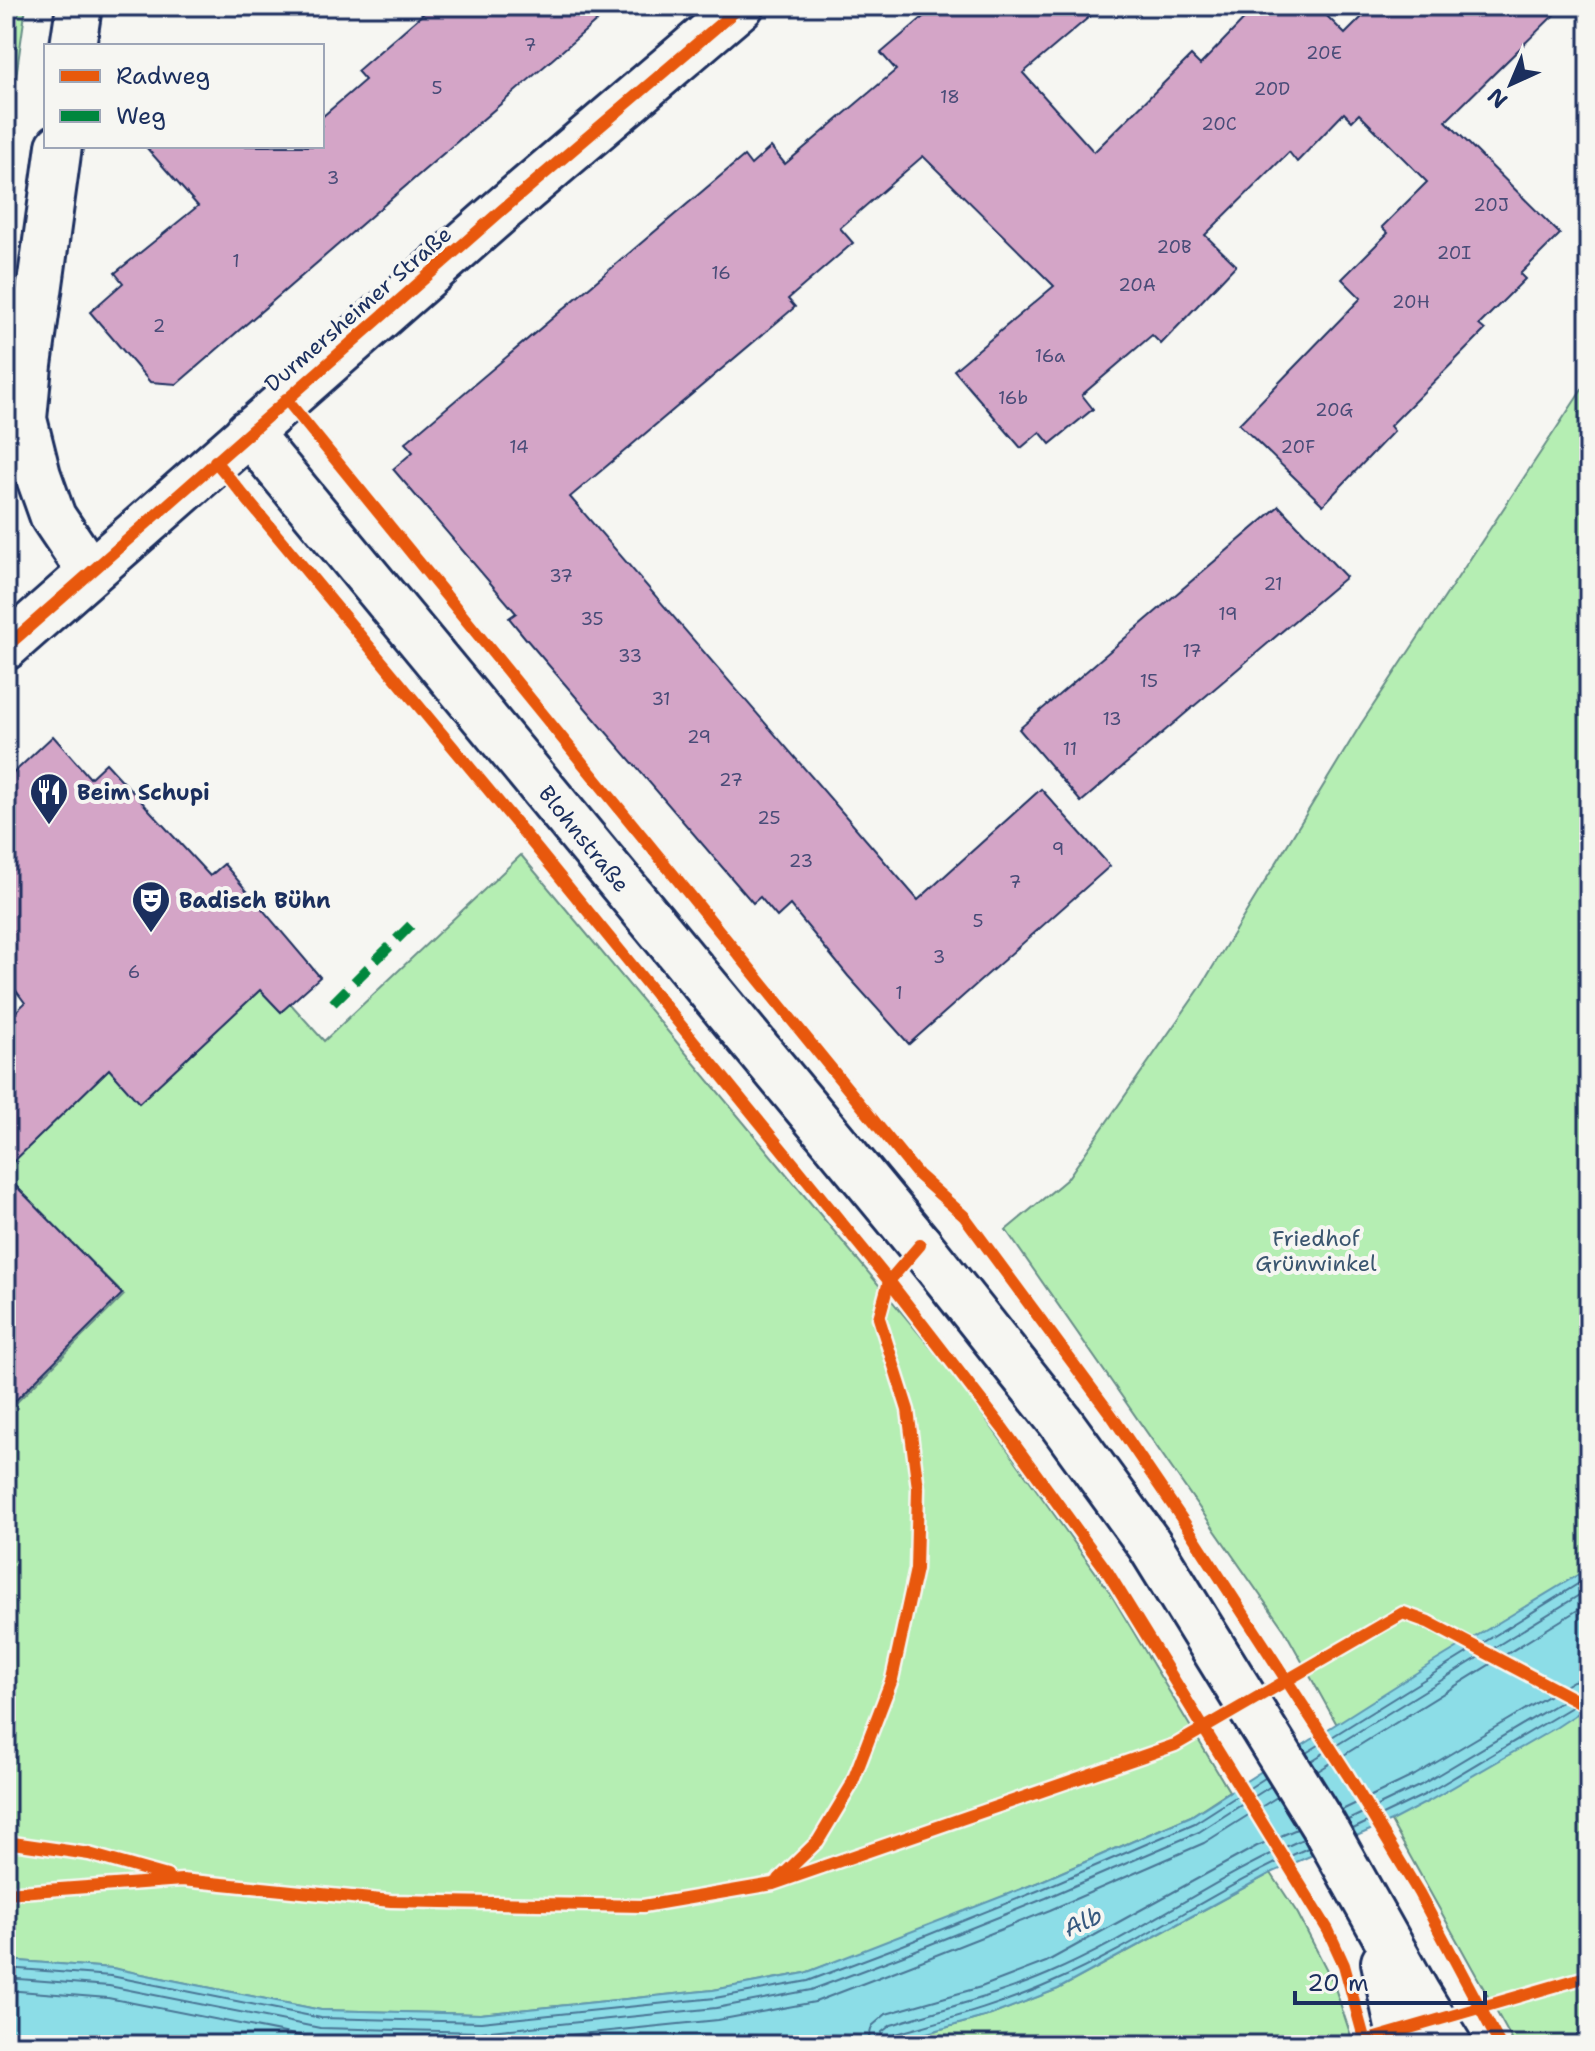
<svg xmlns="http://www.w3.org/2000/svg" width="1595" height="2051" viewBox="0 0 1595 2051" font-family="'Shantell Sans',sans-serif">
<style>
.green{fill:#b5eeb3;stroke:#688e88;stroke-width:2}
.water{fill:#8cdde7;stroke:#5f97b0;stroke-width:2}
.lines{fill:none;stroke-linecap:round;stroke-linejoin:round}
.shore{stroke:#487595;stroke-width:2}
.building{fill:#d4a5c7;stroke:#1b2f5e;stroke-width:2}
.minor-casing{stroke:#1b2f5e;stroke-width:50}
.major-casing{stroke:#1b2f5e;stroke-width:50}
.minor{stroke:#f6f6f2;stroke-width:44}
.major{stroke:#f6f6f2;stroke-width:44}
.quiet{stroke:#00873e;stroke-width:10;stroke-dasharray:20 10;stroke-linecap:butt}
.cycleway-casing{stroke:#f6f6f2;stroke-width:17}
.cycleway{stroke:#e8590c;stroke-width:12}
.labels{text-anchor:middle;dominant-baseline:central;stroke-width:8;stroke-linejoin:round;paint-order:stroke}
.number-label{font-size:18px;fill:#494c78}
.street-label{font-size:22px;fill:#1b2f5e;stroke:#f6f6f2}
.poi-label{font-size:22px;font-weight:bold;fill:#1b2f5e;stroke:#f6f6f2;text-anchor:start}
.park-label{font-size:22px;fill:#3a556f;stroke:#f6f6f2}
.water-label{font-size:24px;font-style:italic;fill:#375a80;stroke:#f6f6f2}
</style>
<rect width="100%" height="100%" fill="#f6f6f2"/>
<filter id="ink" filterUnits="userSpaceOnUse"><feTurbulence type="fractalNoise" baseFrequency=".0125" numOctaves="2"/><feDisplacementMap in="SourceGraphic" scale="16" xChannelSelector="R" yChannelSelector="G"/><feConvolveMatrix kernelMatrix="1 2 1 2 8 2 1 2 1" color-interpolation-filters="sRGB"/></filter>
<g filter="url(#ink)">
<g class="green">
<path d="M6,6H26L6,148Z"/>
<path d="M1589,379V2045H1515L1285,1631L1006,1230L1067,1179L1200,988L1361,724Z"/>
<path d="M521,855L957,1379L1109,1591L1229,1791L1191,1816L1039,1882L900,1938L805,1973L713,1990L480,2014L321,2010L112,1968L6,1960V1413L124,1295L6,1176V1169L109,1069L139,1102L260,990L281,1012L290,1003L324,1041Z"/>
<path d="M1271,1873L1298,1914L1333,1982L1354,2045H884L991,2015L1058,1989Z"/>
</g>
<path class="water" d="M1589,1568V1706L1557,1727L1429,1801L1391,1821L1271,1873L1058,1989L991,2015L884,2045H6V1960L112,1968L321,2010L480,2014L713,1990L805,1973L1039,1882L1191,1816L1432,1663Z"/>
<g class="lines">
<g class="shore">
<path d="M1306,1753L1589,1577"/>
<path d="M1311,1761L1589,1589"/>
<path d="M1318,1771L1589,1603"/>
<path d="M1342,1810L1415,1775L1573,1681L1589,1678"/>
<path d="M1348,1820L1421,1785L1577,1692L1589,1690"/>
<path d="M1353,1829L1426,1794L1582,1701L1589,1700"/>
<path d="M6,1968L111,1976L321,2018L481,2022L715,1998L808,1981L903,1945L1042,1889L1195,1823L1265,1778"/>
<path d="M6,1978L109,1986L320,2028L481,2032L716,2008L811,1990L906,1954L1046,1898L1199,1832L1271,1786"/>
<path d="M6,1990L108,1998L320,2040L482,2044L718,2020L815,2002L911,1965L1050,1910L1204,1843L1277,1797"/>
<path d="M867,2045L872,2026L886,2014L981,1987L1046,1962L1257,1846L1297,1829"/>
<path d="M879,2045L882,2032L891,2025C944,2008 997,1996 1048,1974C1137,1936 1215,1877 1303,1839"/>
<path d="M889,2045L890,2038L896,2034C949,2019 1002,2005 1053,1982C1141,1944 1220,1886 1308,1848"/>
</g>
</g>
<g class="building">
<path d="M432,6H614L177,384L150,382L90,312L123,283L115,273L198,206L145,146H322V117L365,80L357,71Z"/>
<path d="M936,6H1102L1023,73L1094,152L1191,56L1200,65L1257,6H1317L1345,34L1373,6H1563L1446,121L1560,234L1520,274L1525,279L1479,325L1485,330L1390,426L1394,431L1323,505L1239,424L1361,298L1342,279L1388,233L1382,227L1427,182L1359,114L1352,121L1344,113L1297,162L1289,152L1205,235L1236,265L1161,344L1152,335L1082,395L1093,409L1050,444L1040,432L1021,448L954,370L1054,286L923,156L840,228L853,243L788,299L795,307L570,497L918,900L1041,789L1110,866L909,1044L848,976L790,905L777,917L760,897L753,903L527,640L509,618L516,613L393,469L413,452L405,443L744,156L751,165L771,147L785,164L896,70L881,53Z"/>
<path d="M1279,506L1346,577L1081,802L1019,729Z"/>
<path d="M53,736L90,778L106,763L210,876L224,864L320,977L281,1012L260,990L139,1103L109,1069L6,1169V1021L25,1003L6,977V780Z"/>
<path d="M6,1176L122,1294L6,1410Z"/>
</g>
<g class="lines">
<g class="minor-casing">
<g id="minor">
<path d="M73,46L79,6"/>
<path d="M59,146L29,365L24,419L38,475L53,517L90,572"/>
<path d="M248,432L920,1245"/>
<path d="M6,647L502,210L741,6"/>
</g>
</g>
<g class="major-casing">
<g id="major">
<path d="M920,1245L1059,1420L1149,1544L1324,1827L1417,1993L1449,2045"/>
<path d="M1384,1962L1402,2045"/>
</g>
</g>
<use href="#minor" class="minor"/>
<use href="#major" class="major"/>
<path class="quiet" d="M333,1003L414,922"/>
<g class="cycleway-casing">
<g id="cycleway">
<path d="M286,399L918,1175L964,1216L1112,1416L1182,1519L1348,1775L1419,1893L1500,2045"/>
<path d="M215,461L516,823L889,1281L1004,1430L1107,1571L1328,1930L1344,1965L1366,2045"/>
<path d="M6,647L502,210L741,6"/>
<path d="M6,1842L89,1854L167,1876"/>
<path d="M779,1879L818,1841L851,1786L892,1679L916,1569L918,1488L908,1410L879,1318L889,1281L920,1245"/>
<path d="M6,1893L182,1880L391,1901L643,1906L773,1884L1175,1745L1403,1613L1428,1622L1589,1707"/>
<path d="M1351,2045L1589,1976"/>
</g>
</g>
<use href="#cycleway" class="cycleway"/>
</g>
</g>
<defs>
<g id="restaurant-pin" transform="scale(2)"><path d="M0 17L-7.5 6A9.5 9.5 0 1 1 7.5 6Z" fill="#1b2f5e" stroke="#f6f6f2"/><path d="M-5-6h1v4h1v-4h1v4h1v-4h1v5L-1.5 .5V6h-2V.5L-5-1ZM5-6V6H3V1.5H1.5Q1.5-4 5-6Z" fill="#fff"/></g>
<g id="theatre-pin" transform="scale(2)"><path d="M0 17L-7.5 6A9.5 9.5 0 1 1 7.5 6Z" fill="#1b2f5e" stroke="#f6f6f2"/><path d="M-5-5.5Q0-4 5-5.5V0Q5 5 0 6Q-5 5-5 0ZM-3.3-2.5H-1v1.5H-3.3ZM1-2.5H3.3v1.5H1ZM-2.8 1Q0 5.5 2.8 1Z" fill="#fff"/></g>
</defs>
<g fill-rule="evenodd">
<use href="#restaurant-pin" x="49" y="792"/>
<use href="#theatre-pin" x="151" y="900"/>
</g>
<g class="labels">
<g class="number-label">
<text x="530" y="45">7</text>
<text x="1324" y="53">20E</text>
<text x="437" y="88">5</text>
<text x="1272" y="89">20D</text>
<text x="950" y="97">18</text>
<text x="1219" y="124">20C</text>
<text x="333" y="178">3</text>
<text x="1491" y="205">20J</text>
<text x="1174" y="247">20B</text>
<text x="1454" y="253">20I</text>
<text x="236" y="261">1</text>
<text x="721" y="273">16</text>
<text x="1137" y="285">20A</text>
<text x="1411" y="302">20H</text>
<text x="159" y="326">2</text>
<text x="1050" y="356">16a</text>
<text x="1013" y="398">16b</text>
<text x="1334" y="410">20G</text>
<text x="519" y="447">14</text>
<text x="1298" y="447">20F</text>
<text x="561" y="576">37</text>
<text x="1273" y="584">21</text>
<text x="1228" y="614">19</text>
<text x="592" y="619">35</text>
<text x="1192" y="651">17</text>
<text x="630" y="656">33</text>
<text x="1149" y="681">15</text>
<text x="661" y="699">31</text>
<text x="1112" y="719">13</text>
<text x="699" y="737">29</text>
<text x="1070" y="749">11</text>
<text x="731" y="780">27</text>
<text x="769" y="818">25</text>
<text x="1058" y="849">9</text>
<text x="801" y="861">23</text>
<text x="1015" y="882">7</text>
<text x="978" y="921">5</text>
<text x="939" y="957">3</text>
<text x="134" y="972">6</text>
<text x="899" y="993">1</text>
</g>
<g class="street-label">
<text transform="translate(358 309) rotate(-41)">Durmersheimer Straße</text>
<text transform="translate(584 839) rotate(51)">Blohnstraße</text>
</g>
<g class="poi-label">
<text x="77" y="792">Beim Schupi</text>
<text x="179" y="900">Badisch Bühn</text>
</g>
<g class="park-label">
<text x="1316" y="1238">Friedhof<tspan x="1316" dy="25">Grünwinkel</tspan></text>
</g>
<g class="water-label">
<text transform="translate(1083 1922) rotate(-24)">Alb</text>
</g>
</g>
<rect width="1595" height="2051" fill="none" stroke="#f6f6f2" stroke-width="32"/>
<rect x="16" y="16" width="1563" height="2019" fill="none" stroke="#1b2f5e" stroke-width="3" filter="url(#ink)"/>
<rect x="44" y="44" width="280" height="104" fill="#f6f6f2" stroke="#9ea6b7" stroke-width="2"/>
<rect x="60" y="70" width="40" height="12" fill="#e8590c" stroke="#9ea6b7" stroke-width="2"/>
<text x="116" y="84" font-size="24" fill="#1b2f5e">Radweg</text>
<rect x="60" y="110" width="40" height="12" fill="#00873e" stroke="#9ea6b7" stroke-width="2"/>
<text x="116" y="124" font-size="24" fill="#1b2f5e">Weg</text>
<g transform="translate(1511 84) rotate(224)" stroke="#f6f6f2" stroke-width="6" paint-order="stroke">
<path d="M0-6L14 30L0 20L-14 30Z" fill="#1b2f5e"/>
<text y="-12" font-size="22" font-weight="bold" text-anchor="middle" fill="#1b2f5e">N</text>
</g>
<path d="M1295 1991v12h190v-12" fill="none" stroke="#1b2f5e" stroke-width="4"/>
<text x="1307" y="1991" font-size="24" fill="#1b2f5e" stroke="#f6f6f2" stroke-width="6" paint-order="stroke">20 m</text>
</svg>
